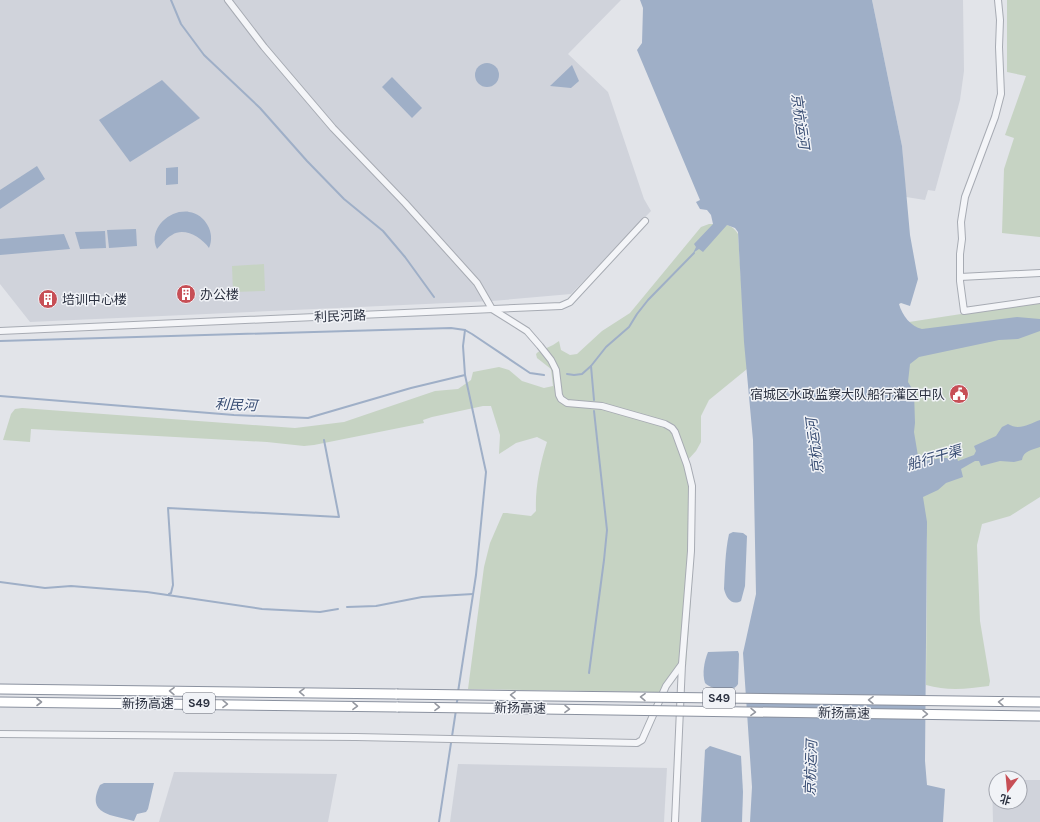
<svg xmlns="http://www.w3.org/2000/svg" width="1040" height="822" viewBox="0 0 1040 822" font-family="Karla,'Noto Sans SC',sans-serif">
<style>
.built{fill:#d0d3db}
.green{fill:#c6d3c3}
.water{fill:#9fafc7}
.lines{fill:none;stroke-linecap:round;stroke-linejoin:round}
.stream{stroke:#9fafc7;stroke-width:2}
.minor-casing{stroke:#a7abb3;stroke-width:8}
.highway-casing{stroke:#8a919f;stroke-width:11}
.minor{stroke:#f4f5f8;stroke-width:6}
.highway{stroke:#fff;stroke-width:9}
.highway-bridge-casing{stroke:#8a919f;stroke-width:11;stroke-linecap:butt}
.highway-bridge{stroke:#fff;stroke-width:9}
.oneway{stroke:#9598a0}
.labels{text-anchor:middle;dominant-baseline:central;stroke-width:3;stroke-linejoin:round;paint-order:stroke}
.shield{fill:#f1f3f7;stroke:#666b77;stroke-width:1}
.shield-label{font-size:12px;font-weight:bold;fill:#2b3140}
.poi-label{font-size:13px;fill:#2b3140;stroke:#f1f3f7;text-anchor:start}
.street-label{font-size:13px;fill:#2b3140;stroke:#f1f3f7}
.water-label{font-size:14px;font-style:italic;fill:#374c72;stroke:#f1f3f7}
</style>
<rect width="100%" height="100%" fill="#e2e4e9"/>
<g class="built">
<path d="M0,0H621L568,54L608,92L644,199L651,211L571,294L492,301L30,322L0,284Z"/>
<path d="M872,0H963L964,71L960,100L935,191L928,190L925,200L906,197L902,146Z"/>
<path d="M458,764L667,768L664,822H450Z"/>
<path d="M174,772L337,774L328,822H159Z"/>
<path d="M992,780H996V802H1020V780H1040V822H993Z"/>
</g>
<g class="green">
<path d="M1007,0H1040V237L1002,233L1004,169L1014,138L1005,135L1026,76L1007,72Z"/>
<path d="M709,224C722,224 731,222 738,234L747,369L709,400L701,416V442L696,451L686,462L693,509L694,556L686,666L667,690L658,692L468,689L484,567L490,543L503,513H507L531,516L536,511C535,488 540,464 547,442L537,437L516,443L499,454L500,435L491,406H483L432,417L423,420L424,423L314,445L304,446L267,442L31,429L30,442L3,440L11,414L15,409L22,408L295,428L344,422L435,391L458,389L471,380L473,372L499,367L509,370L522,381L544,388L553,386L551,369L537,358L536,354L538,352L553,345L559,341L561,350L570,355L577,354L602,331L630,313L701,227Z"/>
<path d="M264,264L265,291L233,292L232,266Z"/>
<path d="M1040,302V497L1010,516L982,524L977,545L980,621L990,681L989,686C967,689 947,691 926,685L927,540L896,324Z"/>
</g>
<g class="water">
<path d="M640,0H872L902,146L910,235L918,279L910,306L901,303L899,304C902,315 911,327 922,329L1017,317L1040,319V331L1018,339L999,340L919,357L910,364L908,382L914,392L915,423L914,432L919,462L942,458H957L958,461L974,455L976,451L974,446L996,436L1002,427L1008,424C1019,431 1029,424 1040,420V447C1032,450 1023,451 1022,460L1014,462L1000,461L981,466L979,461H975L961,469L963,477L946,483L938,490L923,497L927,522L925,761L927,785L945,789L943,822H750L752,787L743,653L756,594L753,440L744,342L738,232L735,228L727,225L703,252L699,249L693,253L696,247L694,244L713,224L711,215L707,210L700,209L696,202L700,200L637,50L642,43L643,8Z"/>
<circle cx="487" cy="75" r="12"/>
<path d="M572,65L579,81L571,88L550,86Z"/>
<path d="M392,77L422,108L412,118L382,87Z"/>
<path d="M162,80L200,118L130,162L99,120Z"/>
<path d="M37,166L45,179L0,209V190Z"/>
<path d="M178,167V184L166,185V168Z"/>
<path d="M179,212C182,212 186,211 189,212C205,214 216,233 209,248C201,237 184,227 172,235C166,238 162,244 157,249C149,232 163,216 179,212Z"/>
<path d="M136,229L137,246L109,248L107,230Z"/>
<path d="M105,231L106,248L80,249L75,232Z"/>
<path d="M64,234L70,249L0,255V239Z"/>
<path d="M733,532L743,533L747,536L745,586L741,601C732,606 726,598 724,589C725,571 725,552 729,534Z"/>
<path d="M738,651L739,654L738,684C733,694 712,690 705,683C702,674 704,662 708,652Z"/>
<path d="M710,746L741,756L743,792L742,822H701L705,750Z"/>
<path d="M104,783H154L148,809L146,812L137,814L134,821C113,815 85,815 100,785Z"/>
</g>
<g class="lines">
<g class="stream">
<path d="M171,0L181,24L204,55L260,108L307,161L344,199L383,231L405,257L434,297"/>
<path d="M0,341L451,328L465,330L472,334L530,373L544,375"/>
<path d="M591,366L594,400"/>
<path d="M567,374L574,375L582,374L591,366L606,347L629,327L637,314L648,300L694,253"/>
<path d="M0,396L234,415L308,418L411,388L465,375"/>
<path d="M0,582L45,588L71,586L147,592L262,609L320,612L338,609"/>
<path d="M169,594L171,593L173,585L168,508L339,517L324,440"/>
<path d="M347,607L376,606L422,597L473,594"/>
<path d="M589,673L604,560L607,530L594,411"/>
<path d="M458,692L476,575L486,472L465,375L463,346L465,330"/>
<path d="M456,706L458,697"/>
<path d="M439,822L456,710"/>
</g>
<g class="minor-casing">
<g id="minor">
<path d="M228,0L264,47L333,128L405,203L477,283L492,309L527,331L540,346L551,360L556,370L559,395L561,399L567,403L602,406L665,424L672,428L675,432L687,465L692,486L691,551L682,664L675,822"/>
<path d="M998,0L1000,20L999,47L1001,94L995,117L965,197L961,222L962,239L960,254V281L964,311L1040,300"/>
<path d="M960,277L1040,273"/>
<path d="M0,331L561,306L570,302L645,221"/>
<path d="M0,734L356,737L637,743L642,740L666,686L682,664"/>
</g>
</g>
<g class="highway-casing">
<g id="highway">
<path d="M0,689L397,694"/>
<path d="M0,702L398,707"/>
</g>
</g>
<use href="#minor" class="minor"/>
<use href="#highway" class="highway"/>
<g class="highway-bridge-casing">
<g id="highway-bridge">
<path d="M397,694L1040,702"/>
<path d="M398,707L1040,716"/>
</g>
</g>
<use href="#highway-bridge" class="highway-bridge"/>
</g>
<defs><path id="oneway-chevron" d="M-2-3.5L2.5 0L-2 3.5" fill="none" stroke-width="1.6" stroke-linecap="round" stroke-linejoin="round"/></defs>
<g class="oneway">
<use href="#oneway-chevron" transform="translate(172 691) rotate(-179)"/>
<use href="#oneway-chevron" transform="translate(302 692) rotate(-179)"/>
<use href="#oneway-chevron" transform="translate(513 695) rotate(-179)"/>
<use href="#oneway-chevron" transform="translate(643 697) rotate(-179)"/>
<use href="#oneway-chevron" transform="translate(871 700) rotate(-179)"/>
<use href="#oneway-chevron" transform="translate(39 702)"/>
<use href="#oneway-chevron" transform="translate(1001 702) rotate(-179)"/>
<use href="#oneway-chevron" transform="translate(225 704) rotate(1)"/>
<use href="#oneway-chevron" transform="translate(355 706) rotate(1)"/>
<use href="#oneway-chevron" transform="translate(437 707) rotate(1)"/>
<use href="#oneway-chevron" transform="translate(567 709) rotate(1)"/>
<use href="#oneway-chevron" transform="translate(753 712) rotate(1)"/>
<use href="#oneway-chevron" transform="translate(925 714) rotate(1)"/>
</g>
<defs>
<g id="building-disc" transform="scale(1)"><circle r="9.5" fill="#c74f56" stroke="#f1f3f7"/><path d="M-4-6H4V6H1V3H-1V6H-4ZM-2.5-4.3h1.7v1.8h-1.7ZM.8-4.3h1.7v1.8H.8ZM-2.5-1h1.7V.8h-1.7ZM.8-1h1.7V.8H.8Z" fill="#fff"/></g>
<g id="civic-disc" transform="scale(1)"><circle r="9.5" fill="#c74f56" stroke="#f1f3f7"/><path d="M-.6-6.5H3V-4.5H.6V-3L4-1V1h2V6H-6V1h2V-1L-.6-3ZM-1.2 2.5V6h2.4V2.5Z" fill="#fff"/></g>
</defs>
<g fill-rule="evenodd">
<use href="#building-disc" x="186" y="294"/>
<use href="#building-disc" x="48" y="299"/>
<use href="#civic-disc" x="959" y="394"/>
</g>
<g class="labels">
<g class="shield">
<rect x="703" y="688" width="32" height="20" rx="3"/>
<rect x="183" y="693" width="32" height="20" rx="3"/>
</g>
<g class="shield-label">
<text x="719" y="698">S49</text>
<text x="199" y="703">S49</text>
</g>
<g class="poi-label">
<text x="200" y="294">办公楼</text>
<text x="62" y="299">培训中心楼</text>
<text x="945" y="394" text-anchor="end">宿城区水政监察大队船行灌区中队</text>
</g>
<g class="street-label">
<text transform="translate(340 316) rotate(-2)">利民河路</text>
<text x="148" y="703">新扬高速</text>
<text transform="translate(520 708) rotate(1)">新扬高速</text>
<text transform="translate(844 713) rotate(1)">新扬高速</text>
</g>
<g class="water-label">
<text transform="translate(800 121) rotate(82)">京杭运河</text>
<text transform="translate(236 405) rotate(3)">利民河</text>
<text transform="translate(815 446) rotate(-97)">京杭运河</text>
<text transform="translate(934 458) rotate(-16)">船行干渠</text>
<text transform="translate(811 768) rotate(-88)">京杭运河</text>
</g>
</g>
<g transform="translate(1008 790) rotate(196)"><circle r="19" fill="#f1f3f7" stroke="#a2a5ae"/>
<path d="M0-3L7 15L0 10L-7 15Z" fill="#c74f56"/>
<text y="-6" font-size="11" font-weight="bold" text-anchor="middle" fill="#2b3140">北</text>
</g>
</svg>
